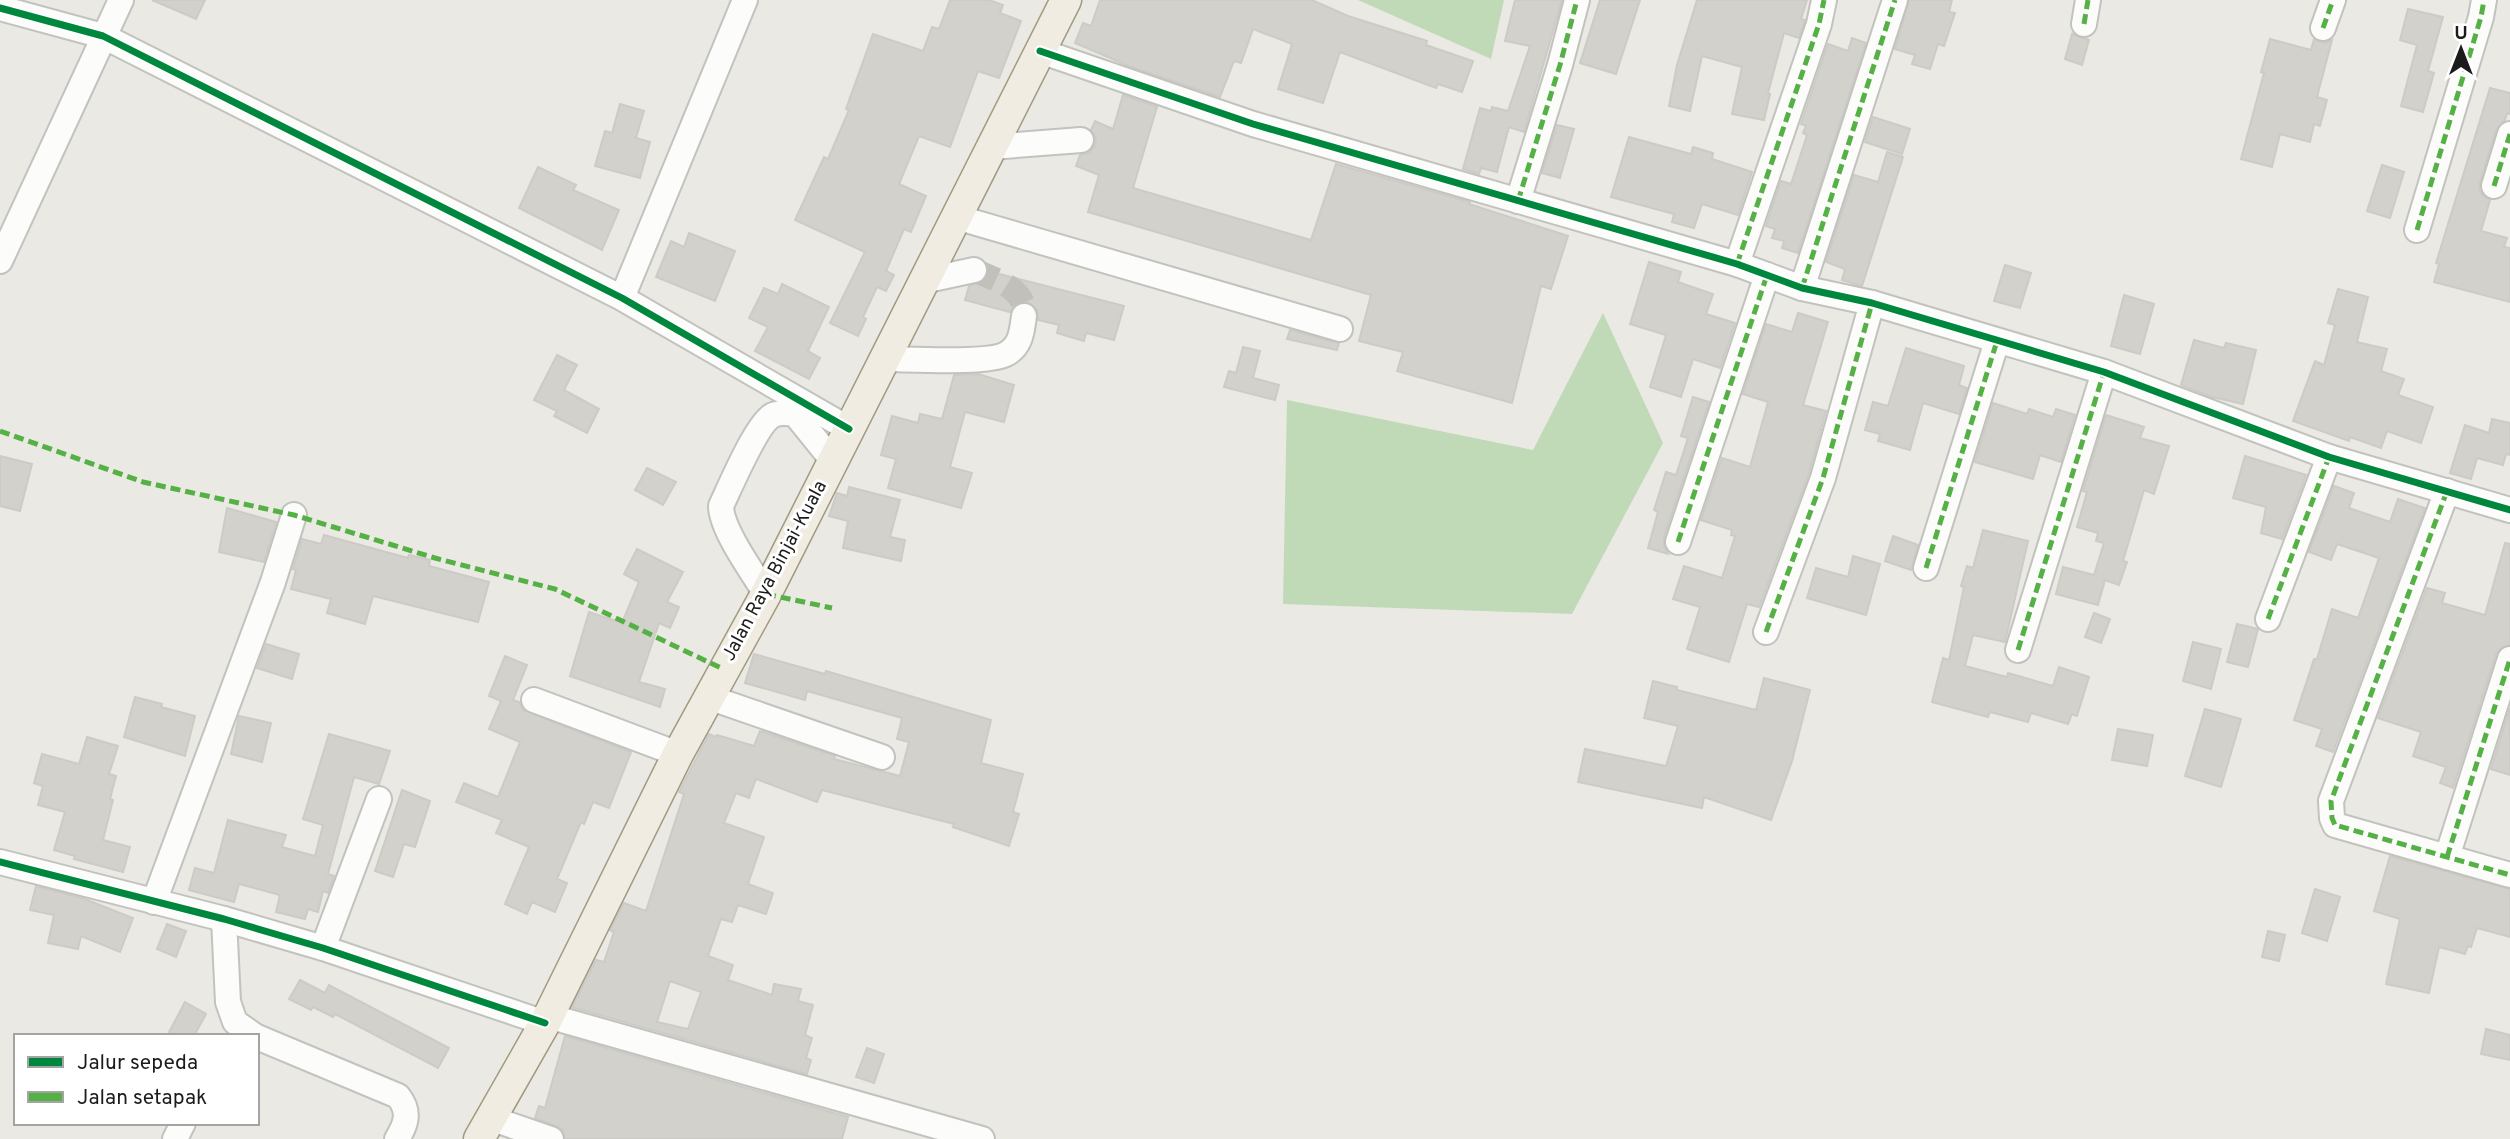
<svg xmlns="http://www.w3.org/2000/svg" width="2510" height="1139" viewBox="0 0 2510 1139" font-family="Overpass,sans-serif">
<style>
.forest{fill:#c0dab8}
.building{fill:#d2d1cc;stroke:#cdcbc5;stroke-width:2;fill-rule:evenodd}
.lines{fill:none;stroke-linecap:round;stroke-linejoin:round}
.minor-tunnel{stroke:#c1c0bb;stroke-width:24;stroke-dasharray:24 12;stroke-linecap:butt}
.minor-casing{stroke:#c2c2bf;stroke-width:28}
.major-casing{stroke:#a09a81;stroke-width:33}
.minor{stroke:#fcfcfb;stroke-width:24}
.major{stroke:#f0ece2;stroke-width:30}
.quiet{stroke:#55b145;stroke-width:5;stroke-dasharray:10 5;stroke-linecap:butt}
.cycleway-casing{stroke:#fff;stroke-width:11}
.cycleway{stroke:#00873e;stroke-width:7}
.labels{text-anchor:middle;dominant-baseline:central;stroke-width:6;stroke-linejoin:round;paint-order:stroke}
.street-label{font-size:19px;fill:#1b1b1b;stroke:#fff}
</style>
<rect width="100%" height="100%" fill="#eae9e3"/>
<g class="forest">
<path d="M1358,0H1504L1491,59Z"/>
<path d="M1603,313L1663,443L1572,614L1283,604L1287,400L1533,450Z"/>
</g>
<g class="building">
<path d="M152,0H205L196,19Z"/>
<path d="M950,0H989L1003,5L1000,13L1021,21L999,78L978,71L950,147L919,136L899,184L926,196L911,232L904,229L886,271L894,275L886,291L877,287L863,317L866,319L858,336L830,323L865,252L795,220L824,157L828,159L849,110L846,109L873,34L923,51L932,27L939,29Z"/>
<path d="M1100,0H1312L1348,16L1427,41L1426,45L1473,61L1462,92L1438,84L1436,88L1340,52L1323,103L1278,89L1292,44L1253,29L1241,63L1234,61L1220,97L1131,67L1075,43L1083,23L1091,26Z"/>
<path d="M1515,0H1562L1524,132L1509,127L1497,172L1481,168L1479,174L1463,169L1480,108L1491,111L1492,107L1508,111L1530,46L1505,41Z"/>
<path d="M1600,0H1640L1616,74L1580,63Z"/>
<path d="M1697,0H1807L1801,19L1805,20L1799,38L1784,33L1768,93L1770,94L1764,120L1732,114L1742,67L1702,56L1690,111L1669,106L1677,65Z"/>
<path d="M1909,0H1952L1949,12L1955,13L1944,46L1938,44L1930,69L1912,64L1915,55L1895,49Z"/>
<path d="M2408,9L2443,17L2428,71L2434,73L2423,112L2401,106L2417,45L2400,40Z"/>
<path d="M2072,34L2089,40L2082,65L2065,59Z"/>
<path d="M1852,38L1866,43L1798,253L1782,248L1784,241L1772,238L1775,229L1766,226L1781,181L1791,184L1807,135L1803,133L1806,126L1801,124L1828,44L1848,51Z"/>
<path d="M2270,39L2311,50L2314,39L2325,43L2332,40L2317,97L2327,100L2320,126L2314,124L2310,142L2280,134L2272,167L2241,159L2264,73L2261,72Z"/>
<path d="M2490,88L2510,93V114L2507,113L2505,120L2496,130L2480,182L2479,189L2483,196L2490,200L2481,231L2507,238L2504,247L2510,248V302L2434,282L2439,264L2436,263Z"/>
<path d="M1123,95L1157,107L1133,188L1311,240L1336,164L1470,202L1469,204L1568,236L1551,289L1541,286L1512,403L1397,371L1403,352L1359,341L1371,295L1088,212L1099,175L1076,166L1080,155L1089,153L1095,146L1096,138L1091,130L1095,121L1113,129Z"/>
<path d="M620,104L644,111L636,138L650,142L640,178L595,166L605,131L612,133Z"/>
<path d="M1873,117L1910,129L1902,154L1865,142Z"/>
<path d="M1557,125L1574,129L1560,178L1542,173Z"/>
<path d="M1629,137L1691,154L1693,147L1713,153L1712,159L1752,172L1738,215L1702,204L1694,228L1672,222L1674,214L1611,197Z"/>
<path d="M1887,152L1903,157L1862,286L1842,280L1845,269L1826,262L1854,175L1878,182Z"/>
<path d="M2382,165L2404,172L2390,218L2367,211Z"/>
<path d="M538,167L576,185L573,190L619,210L602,250L519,208Z"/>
<path d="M689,233L735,251L715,301L656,277L671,241L684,247Z"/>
<path d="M1649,262L1681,272L1678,282L1713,294L1706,314L1735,323L1720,368L1693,359L1681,397L1650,387L1666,335L1630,324Z"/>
<path d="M2005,265L2031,273L2020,308L1994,301Z"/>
<path d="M988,271L1124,306L1114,340L1086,333L1084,341L1057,333L1059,325L1038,320L1037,310L1027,301L1018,303L1010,312L965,300L969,286L983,281Z"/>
<path d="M782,284L829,307L808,351L820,358L809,379L755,351L768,327L749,318L764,288L778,294Z"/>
<path d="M2338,289L2368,297L2357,342L2387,349L2381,371L2404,379L2398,395L2433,407L2421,443L2387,431L2381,448L2350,437L2349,441L2293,421L2315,361L2324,365L2335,325L2328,323Z"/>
<path d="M2124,295L2154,304L2140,354L2111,346Z"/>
<path d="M1798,313L1828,322L1803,405L1826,411L1809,473L1759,607L1747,604L1729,662L1687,649L1700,607L1673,599L1684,566L1722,578L1735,536L1731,535L1732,530L1701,520L1722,458L1750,467L1768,402L1743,394L1766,324L1792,332Z"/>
<path d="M1290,330L1339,343L1337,350L1287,339Z"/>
<path d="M2194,340L2224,348L2226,343L2256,350L2243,404L2212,397L2181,385Z"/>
<path d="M1243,347L1260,351L1253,378L1279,385L1275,400L1224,387L1229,371L1236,373Z"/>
<path d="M1906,348L1964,366L1959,385L1967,388L1959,414L1923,403L1910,450L1878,441L1880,434L1865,430L1873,402L1888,406Z"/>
<path d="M557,355L577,365L564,390L599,409L587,433L554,416L557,411L534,400Z"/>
<path d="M978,374L1014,385L1004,422L965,412L950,467L972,473L961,508L888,488L896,459L881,455L892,416L918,423L920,414L942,419L954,375Z"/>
<path d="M1693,397L1709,402L1664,537V546L1668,554L1648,548L1658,512L1654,510L1666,472L1676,475L1688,438L1681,436Z"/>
<path d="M1993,403L2027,414L2029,409L2053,417L2056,409L2075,415L2061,462L2040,455L2033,479L1975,462Z"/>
<path d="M2106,415L2144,427L2140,438L2169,446L2154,494L2144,490L2123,561L2127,562L2119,585L2105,580L2098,605L2056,594L2063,567L2094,575L2104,543L2096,541L2098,533L2077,527L2087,492L2083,491Z"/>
<path d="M2492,419L2510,423V455L2506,454L2503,465L2477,458L2471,479L2450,473L2465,425L2489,433Z"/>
<path d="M0,456L32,464L20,511L0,506Z"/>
<path d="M2245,456L2306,475L2282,539L2261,533L2266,507L2233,498Z"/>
<path d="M647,468L676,482L663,505L635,490Z"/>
<path d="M2334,486L2354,493L2349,508L2390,522L2398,499L2425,508L2333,752L2316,746L2322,729L2294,720L2314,659H2317L2332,609L2358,618L2379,558L2337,544L2331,560L2309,552Z"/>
<path d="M849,487L900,500L890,537L905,540L901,561L843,548L848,521L829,516L837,493L847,496Z"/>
<path d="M227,508L276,522L264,562L219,552Z"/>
<path d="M1983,530L2028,541L2005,642L1973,635L1965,666L2007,677L2008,673L2053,686L2059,667L2089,677L2077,716L2072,714L2068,724L2031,713L2028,722L1990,712L1988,717L1932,702L1943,658L1949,660L1964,587L1961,586L1967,566L1973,568Z"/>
<path d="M324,535L408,558L409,555L430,560L429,566L489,582L478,622L373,596L365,624L327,613L331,599L291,589L296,570L293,569L302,539L321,544Z"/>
<path d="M1893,536L1918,545L1911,570L1885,561Z"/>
<path d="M2505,543L2510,544V645L2501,648L2496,654L2453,788L2440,783L2446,767L2413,756L2421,732L2378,718L2427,588L2445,593L2442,603L2485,615Z"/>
<path d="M637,549L683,572L667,602L679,607L670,628L659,623L639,682L665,689L660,707L570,676L589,612L622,623L639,582L624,574Z"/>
<path d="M1853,556L1880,564L1866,615L1807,598L1816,568L1848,577Z"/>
<path d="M2094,613L2110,619L2101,643L2085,637Z"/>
<path d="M2237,624L2258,629L2248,667L2227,662Z"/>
<path d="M2193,642L2221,649L2211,689L2183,681Z"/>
<path d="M266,644L299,654L292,679L257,668Z"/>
<path d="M754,654L825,674L826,671L991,720L981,763L1023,774L1013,812L1019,814L1009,846L953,827L954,824L822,790L817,802L756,779L749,798L736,793L724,823L764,837L748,884L773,893L766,914L738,905L732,922L721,919L708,956L733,965L728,980L772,995L774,984L801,989L798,1001L813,1005L805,1035L812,1038L806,1058L811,1060L807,1074L572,1007L596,960L604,962L614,932L610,930L624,903L646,911L684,794L679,792L709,734L716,737L717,735L754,746L760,731L835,756L834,759L900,776L909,742L897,739L902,718L807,691L805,700L745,683ZM670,981L701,992L688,1029L657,1022Z"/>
<path d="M505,656L527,665L513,700L519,702L523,710L631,752L609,808L593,802L584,824L581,822L557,879L567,883L555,912L532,902L527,914L505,904L529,847L496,833L502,820L456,802L464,783L498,797L520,742L489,729L501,701L489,696Z"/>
<path d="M1764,678L1810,690L1792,761L1771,820L1704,797L1702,808L1578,782L1585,749L1666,766L1678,726L1644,718L1653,681L1677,687V690L1756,710Z"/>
<path d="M135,697L162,704L161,707L195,716L185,756L124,737Z"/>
<path d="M2510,708V775L2491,769Z"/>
<path d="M2205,709L2241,719L2221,787L2185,776Z"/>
<path d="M239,716L271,723L262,762L231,754Z"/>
<path d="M2118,729L2153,735L2147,766L2112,760Z"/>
<path d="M329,734L390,751L379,784L354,777L328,874L334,876L328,893L323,891L318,912L308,909L305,919L276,912L280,895L239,884L234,902L189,890L195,868L214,873L228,820L286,835L282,847L315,856L323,825L303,819Z"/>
<path d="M87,737L118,746L109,774L116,776L110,799L113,800L103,840L130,847L123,872L74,859L75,856L54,850L65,812L38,805L43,786L34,783L42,754L79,764Z"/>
<path d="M402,790L430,801L415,847L404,844L393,877L375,871Z"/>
<path d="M2390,856L2510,889V937L2477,928L2471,947L2468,946L2465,954L2439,947L2429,993L2386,984L2400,919L2374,911Z"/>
<path d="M36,886L82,898L133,918L120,952L81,936L78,949L48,943L54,915L30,910Z"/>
<path d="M2315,889L2340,897L2327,941L2302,933Z"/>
<path d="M167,924L186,931L176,957L157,949Z"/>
<path d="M2268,931L2285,935L2279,961L2262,957Z"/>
<path d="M300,980L325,993L329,985L449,1048L438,1068L335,1014L333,1017L313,1007L311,1010L289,999Z"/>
<path d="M185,1002L206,1014L194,1036H167Z"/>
<path d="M2486,1029L2510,1035V1060L2481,1054Z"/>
<path d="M565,1036L848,1117L842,1139H565L562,1129L535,1118L539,1106L545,1108Z"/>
<path d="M867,1048L884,1054L874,1083L856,1077Z"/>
</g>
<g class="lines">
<path class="minor-tunnel" d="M974,270C995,280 1027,288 1024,316"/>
<g class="minor-casing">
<g id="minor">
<path d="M0,8L103,36L622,298L849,429"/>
<path d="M2084,24L2088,0"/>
<path d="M2323,28L2333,0"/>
<path d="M1040,51L1253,124L1737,264L1802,288L1872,303L2104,372L2329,457L2510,510"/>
<path d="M991,147L1081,140"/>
<path d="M2494,186L2510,134"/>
<path d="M1518,201L1560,65L1577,0"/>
<path d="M956,217L1340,329"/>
<path d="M2417,230L2481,17L2484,0"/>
<path d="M0,261L121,0"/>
<path d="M1737,264L1819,24L1824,0"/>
<path d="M923,281L974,270"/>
<path d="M1802,288L1895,0"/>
<path d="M622,298L745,0"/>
<path d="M884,359C907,359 989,364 1006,354C1021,346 1022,331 1024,316"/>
<path d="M2447,491L2331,801L2332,818L2335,825L2510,875"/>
<path d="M1678,542L1767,275"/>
<path d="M1926,568L1997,341"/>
<path d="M766,594C753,573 721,529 721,506C730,487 757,423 773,415C780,412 788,413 795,414L833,461"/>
<path d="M2268,619L2329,457"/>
<path d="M1766,632L1823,478L1872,303"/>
<path d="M2018,650L2104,372"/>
<path d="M708,697L882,757"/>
<path d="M534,700L678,754"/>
<path d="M2447,857L2510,659"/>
<path d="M0,862L224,919L323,948L545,1023"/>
<path d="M154,902L273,582L294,515"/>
<path d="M224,919L228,1002L235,1022L255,1036"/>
<path d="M323,948L379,799"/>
<path d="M548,1016L982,1139"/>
<path d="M257,1037L398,1096C410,1111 407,1123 397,1139"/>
<path d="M490,1118L551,1139"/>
<path d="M175,1139L183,1123"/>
</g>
</g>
<g class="major-casing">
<path id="major" d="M479,1139L545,1023L678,754L766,594L1066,0"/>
</g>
<use href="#minor" class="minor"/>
<use href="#major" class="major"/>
<g class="quiet">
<path d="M2084,24L2088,0"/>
<path d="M2323,28L2333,0"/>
<path d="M2494,186L2510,134"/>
<path d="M1518,201L1560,65L1577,0"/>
<path d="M2417,230L2481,17L2484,0"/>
<path d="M1737,264L1819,24L1824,0"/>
<path d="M1802,288L1895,0"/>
<path d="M0,431L143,482L294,515L435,558L555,589L723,669"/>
<path d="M2447,491L2331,801L2332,818L2335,825L2510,875"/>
<path d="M1678,542L1767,275"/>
<path d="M1926,568L1997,341"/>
<path d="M766,594L832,608"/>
<path d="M2268,619L2329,457"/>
<path d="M1766,632L1823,478L1872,303"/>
<path d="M2018,650L2104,372"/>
<path d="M2447,857L2510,659"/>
</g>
<g class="cycleway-casing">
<g id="cycleway">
<path d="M0,8L103,36L622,298L849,429"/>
<path d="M1040,51L1253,124L1737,264L1802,288L1872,303L2104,372L2329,457L2510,510"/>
<path d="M0,862L224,919L323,948L545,1023"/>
</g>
</g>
<use href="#cycleway" class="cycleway"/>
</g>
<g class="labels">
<g class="street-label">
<text transform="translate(775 571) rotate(-62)">Jalan Raya Binjai-Kuala</text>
</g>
</g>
<rect x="14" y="1034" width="245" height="91" fill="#ffffff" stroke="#a4a4a4" stroke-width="2"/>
<rect x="28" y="1057" width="35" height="10" fill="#00873e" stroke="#a4a4a4" stroke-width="2"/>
<text x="77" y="1069" font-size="21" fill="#1b1b1b">Jalur sepeda</text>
<rect x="28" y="1092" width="35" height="10" fill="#55b145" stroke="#a4a4a4" stroke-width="2"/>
<text x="77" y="1104" font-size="21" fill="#1b1b1b">Jalan setapak</text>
<g transform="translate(2461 49)" stroke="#ffffff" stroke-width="5" paint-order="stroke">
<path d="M0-5L12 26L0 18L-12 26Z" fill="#1b1b1b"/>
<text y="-10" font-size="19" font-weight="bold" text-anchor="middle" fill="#1b1b1b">U</text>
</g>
</svg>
